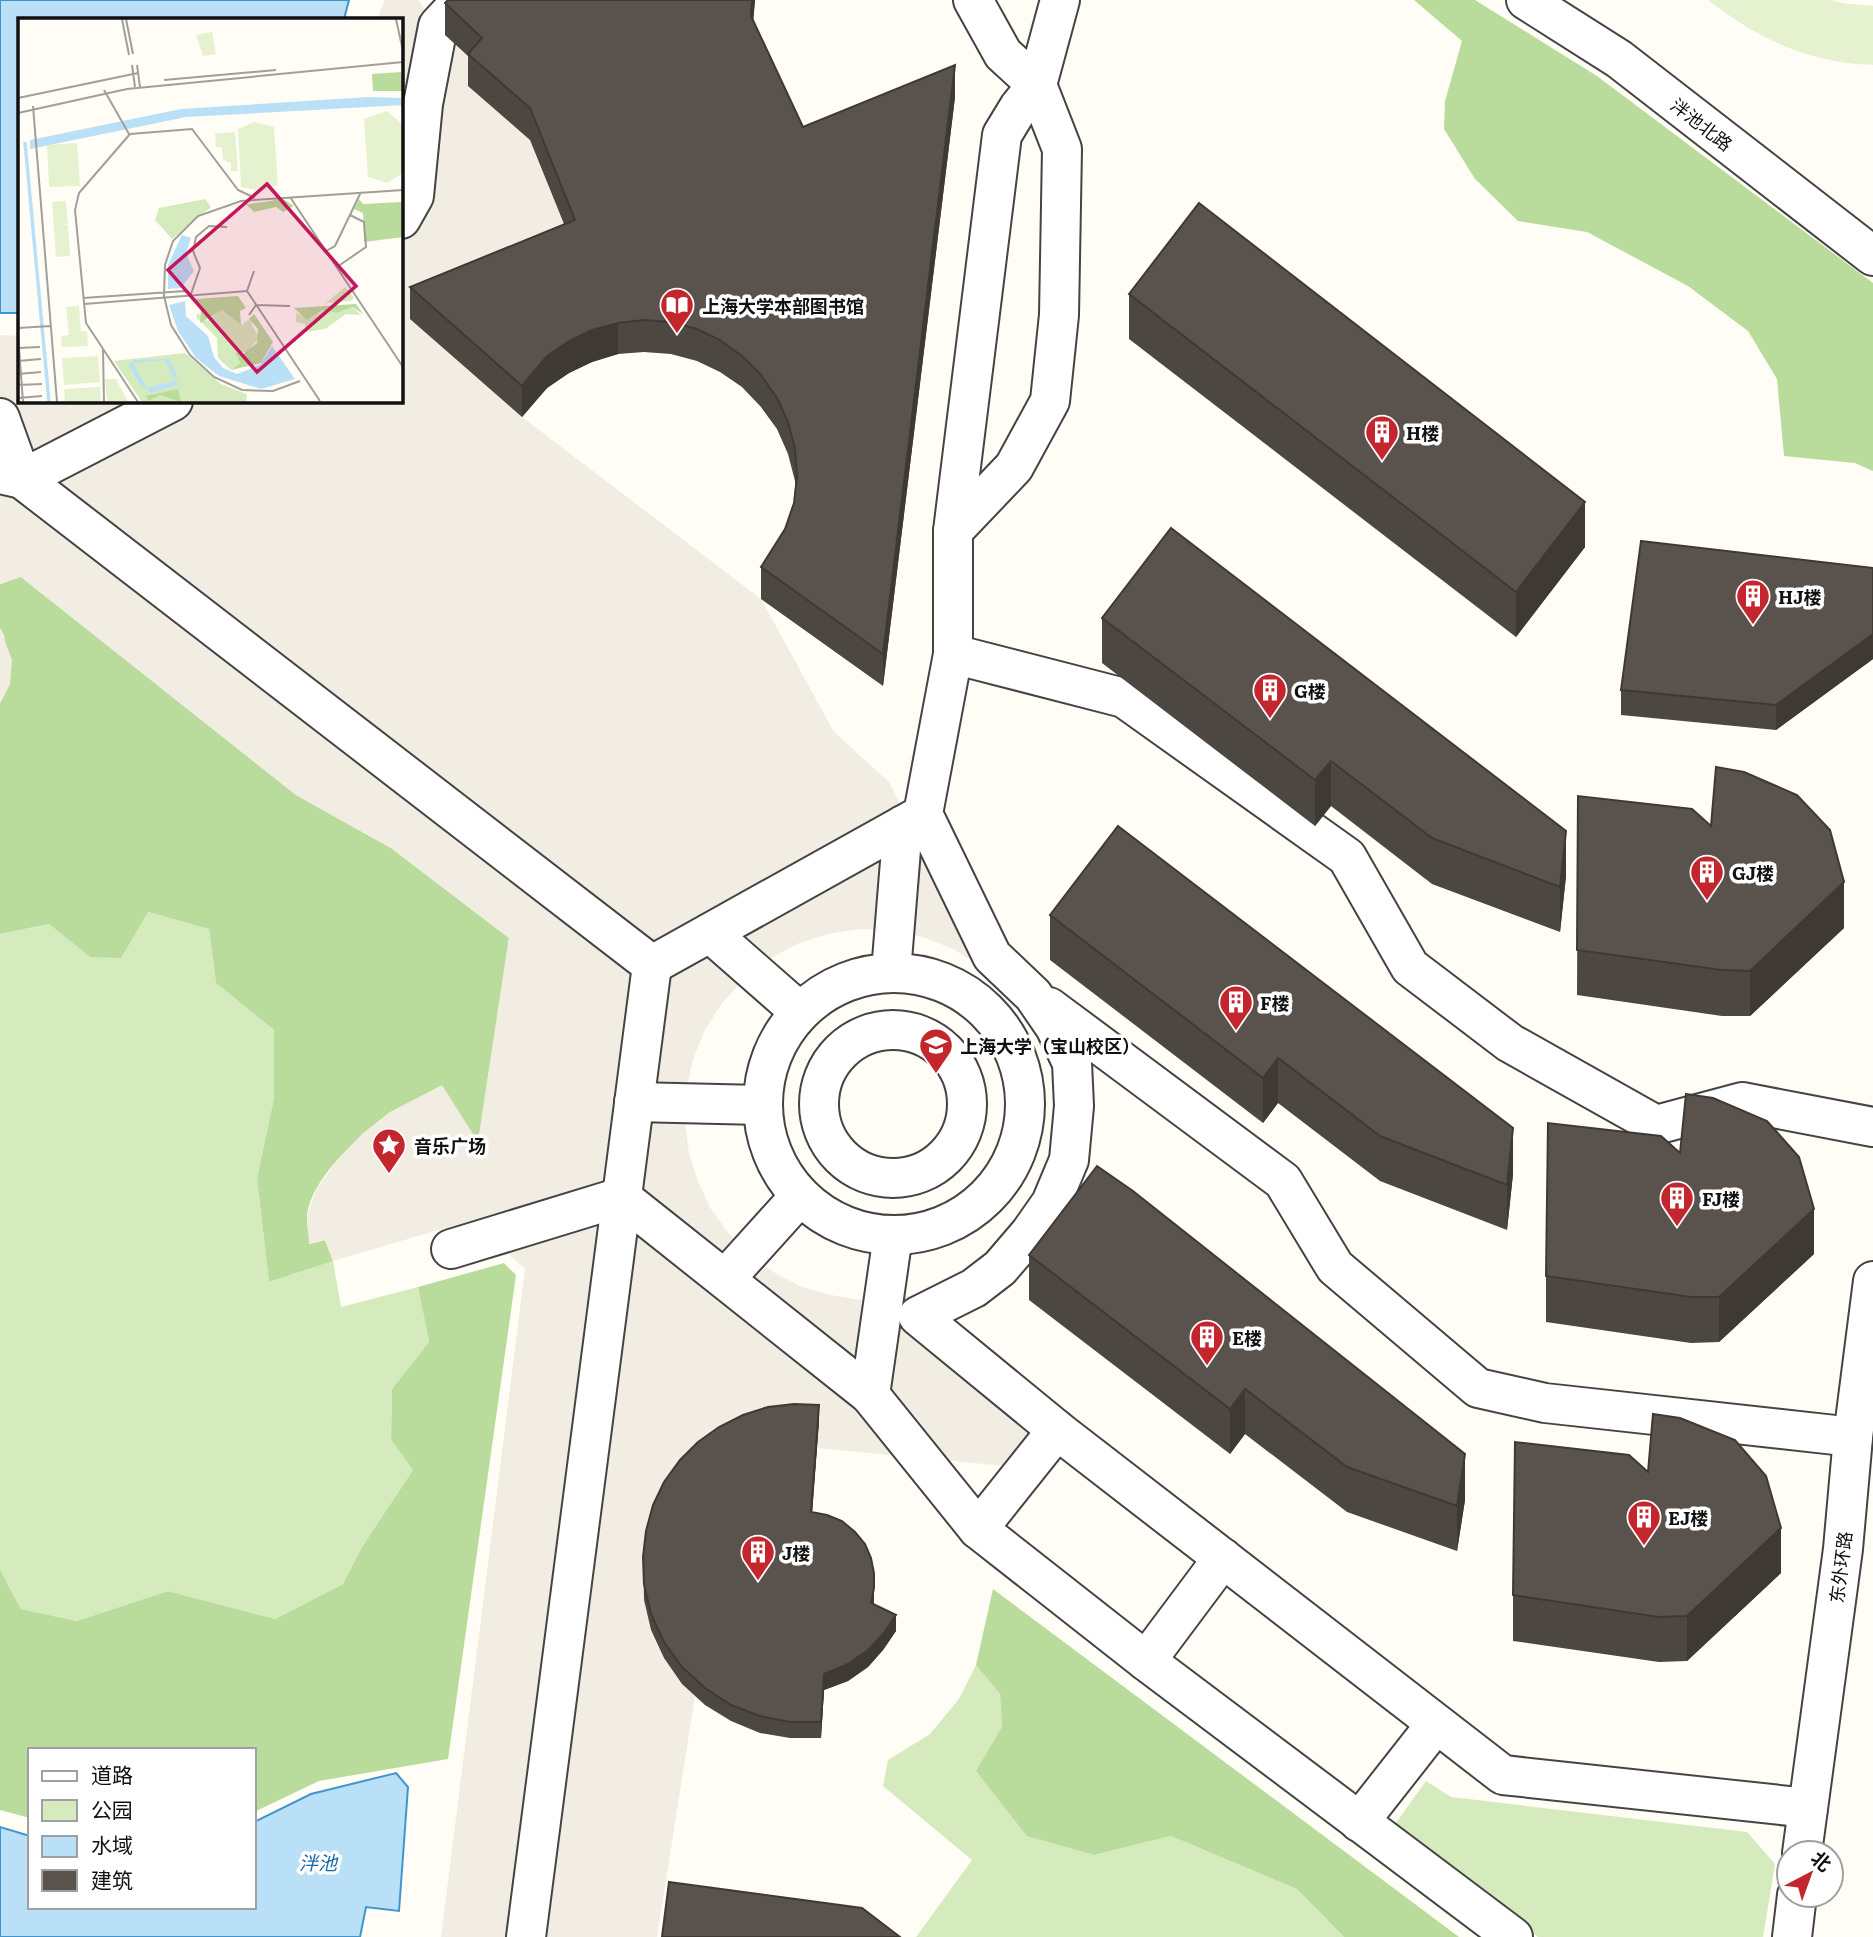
<svg xmlns="http://www.w3.org/2000/svg" width="1873" height="1937" viewBox="0 0 1873 1937" font-family="Literata,'Noto Sans SC',serif">
<style>
.green{fill:#d5ebbd}
.forest{fill:#b9dc9c}
.pitch{fill:#e6f2cf}
.plaza{fill:#f1ede2}
.water{fill:#b9e0f7;stroke:#3f96cf;stroke-width:2}
.lines{fill:none;stroke-linecap:round;stroke-linejoin:round}
.minor-casing{stroke:#444;stroke-width:42}
.minor{stroke:#fff;stroke-width:38}
.wall{fill:#4d4742}
.shaded-wall{fill:#3f3936}
.building{fill:#5a524d;stroke:#3f3936;stroke-width:2}
.labels{text-anchor:middle;dominant-baseline:central;stroke-width:7;stroke-linejoin:round;paint-order:stroke}
.street-label{font-size:18px;fill:#111;stroke:#fff}
.poi-label{font-size:18px;font-weight:bold;fill:#111;stroke:#fff;text-anchor:start}
.water-label{font-size:19px;font-style:italic;fill:#1768a6;stroke:#fff}
.inset-river{fill:none;stroke:#b9e0f7;stroke-width:3.5}
.inset-road{fill:none;stroke:#a09f9a;stroke-width:2}
.view{fill:#c2185b;fill-opacity:0.15;stroke:#c2185b;stroke-width:3.5}
.inset-edge{fill:none;stroke:#111;stroke-width:3.5}
</style>
<rect width="100%" height="100%" fill="#fffdf5"/>
<g class="green">
<path d="M148,912L209,929L216,983L274,1030V1098L257,1178L269,1282L333,1261L341,1307L418,1287L429,1342L392,1389L391,1440L413,1470L362,1547L343,1584L275,1619L168,1591L77,1621L21,1609L0,1570V934L49,924L90,957Z"/>
<path d="M976,1665L1000,1694L1002,1728L976,1772L1096,1855L1171,1836L1297,1889L1344,1937H916L972,1860L883,1786L888,1760L930,1734L959,1699Z"/>
<path d="M1426,1781L1451,1797L1747,1832L1775,1864L1763,1937H1538L1393,1827Z"/>
</g>
<g class="forest">
<path d="M1414,0H1475L1597,76L1873,283V471L1855,463L1784,456L1777,379L1748,331L1688,286L1587,232L1518,221L1475,179L1444,129L1445,101L1462,41Z"/>
<path d="M19,563L21,577L296,795L391,848L509,938L478,1143L390,1112C361,1135 310,1178 307,1217C307,1226 309,1235 310,1244L325,1240L333,1261L269,1282L257,1178L274,1098V1030L216,983L209,929L148,912L121,958L90,957L49,924L0,934V703L10,684L4,636L0,628V584L20,577Z"/>
<path d="M504,1263L516,1275L448,1759L319,1781L254,1812V1750H30V1818L0,1810V1570L21,1609L77,1621L168,1591L275,1619L343,1584L362,1547L413,1470L391,1440L392,1389L429,1342L418,1287Z"/>
<path d="M993,1589L1459,1937H1344L1297,1889L1171,1836L1095,1855L1027,1836L976,1771L1002,1727L1000,1694L976,1665Z"/>
</g>
<path class="pitch" d="M1708,0H1831L1842,3L1873,6V65C1809,63 1758,39 1708,0Z"/>
<g class="plaza">
<path d="M385,0H418L445,35L482,69L468,86L530,140L575,252L410,319L522,417L761,599L834,732L889,782L981,966L953,949L923,937L892,930L859,929L828,934L797,944L769,959L744,979L722,1003L705,1030L693,1059L686,1091L685,1123L689,1153L698,1182L711,1209L729,1234L750,1255L775,1273L802,1287L831,1295L861,1300L891,1299L921,1294L1069,1416L1025,1468L817,1448L643,1574L644,1600L651,1631L664,1658L682,1684L695,1696L657,1937H441L525,1269L509,1254L455,1267L445,1228L333,1261L325,1240L309,1244L307,1215L316,1190L337,1160L362,1134L390,1112L442,1085L478,1142L509,938L391,848L296,795L21,577L0,584V335L19,336V401H401V19H377Z"/>
<path d="M0,628L12,660L10,684L0,703Z"/>
</g>
<g class="water">
<path d="M0,0H349L344,19H19V313H0Z"/>
<path d="M396,1773L408,1787L399,1911L366,1907L360,1937H0V1827L30,1836V1907H254V1822L311,1794Z"/>
</g>
<g class="lines">
<g class="minor-casing">
<g id="minor">
<path d="M1060,0L1037,85L1019,107L1002,135L953,531V654L923,814L992,956L1033,995L1055,1027L1072,1063L1074,1106L1069,1160L1051,1203L1030,1233L1000,1268L974,1288L918,1316L1057,1430L1503,1775L1808,1808"/>
<path d="M1526,0L1619,59L1873,256"/>
<path d="M401,219L414,196L423,104L438,26L462,0"/>
<path d="M0,418L22,479"/>
<path d="M0,474L22,479L652,965L526,1937"/>
<path d="M22,479L173,401"/>
<path d="M953,531L1014,467L1050,401L1059,315L1062,149L1037,85L1003,54L973,0"/>
<path d="M953,654L1124,698L1347,857L1410,967L1510,1043L1656,1125L1742,1102L1873,1127"/>
<path d="M710,933L799,1011"/>
<path d="M652,965L923,814"/>
<path d="M891,972L903,825"/>
<circle cx="894" cy="1104" r="131"/>
<path d="M1049,1007L1283,1181L1335,1267L1478,1388L1545,1403L1853,1437"/>
<circle cx="893" cy="1104" r="74"/>
<path d="M634,1102L761,1105"/>
<path d="M451,1249L621,1197L870,1395L978,1529"/>
<path d="M725,1279L800,1196"/>
<path d="M870,1395L893,1235"/>
<path d="M1057,1430L978,1529L1146,1661L1513,1937"/>
<path d="M1146,1661L1223,1558"/>
<path d="M1359,1822L1436,1724"/>
<path d="M1802,1853L1843,1549L1853,1437L1873,1281"/>
<path d="M1792,1937L1797,1895"/>
</g>
</g>
<use href="#minor" class="minor"/>
</g>
<g class="wall">
<path d="M755,0L753,20L803,127L955,97L883,686L761,599V567L785,529L794,503L795,488V481L788,454L777,429L761,407L742,387L720,372L697,361L671,354L644,352L618,354L592,362L569,373L547,388L522,417L410,319V287L564,224L530,140L468,86V56L445,35V3Z"/>
<path d="M1129,294L1585,547L1516,637L1129,339Z"/>
<path d="M1873,568V659L1776,730L1621,715V690Z"/>
<path d="M1102,618L1566,876L1560,932L1432,884L1331,806L1315,826L1102,663Z"/>
<path d="M1578,796L1711,826L1844,928L1750,1016H1722L1577,995Z"/>
<path d="M1050,915L1513,1174L1507,1230L1380,1181L1278,1103L1263,1123L1050,960Z"/>
<path d="M1680,1153L1814,1254L1719,1342L1691,1343L1546,1322V1276Z"/>
<path d="M1029,1255L1465,1500L1457,1551L1347,1512L1245,1434L1230,1454L1029,1300Z"/>
<path d="M819,1421L812,1512L874,1573V1604L896,1631L883,1650L868,1667L848,1681L824,1690L821,1738H790L760,1733L731,1721L705,1705L682,1684L664,1658L651,1630L644,1600L643,1557Z"/>
<path d="M1648,1472L1781,1573L1687,1661L1659,1662L1513,1641V1595Z"/>
</g>
<g class="shaded-wall">
<path d="M752,0H755L751,48V16Z"/>
<path d="M955,65V97L883,686V654Z"/>
<path d="M618,323V354L592,362L569,373L547,388L522,417V386L547,356L569,341L592,330Z"/>
<path d="M1585,502V547L1516,637V592Z"/>
<path d="M1873,634V659L1776,730V705Z"/>
<path d="M1331,761V806L1315,826V780Z"/>
<path d="M1566,831V876L1560,932V887Z"/>
<path d="M1844,882V928L1750,1016V971Z"/>
<path d="M1278,1058V1103L1263,1123V1078Z"/>
<path d="M1513,1128V1174L1507,1230V1185Z"/>
<path d="M1814,1209V1254L1719,1342V1297Z"/>
<path d="M1245,1389V1434L1230,1454V1409Z"/>
<path d="M819,1405V1421L811,1528V1512Z"/>
<path d="M1465,1454V1500L1457,1551V1506Z"/>
<path d="M1781,1528V1573L1687,1661V1616Z"/>
<path d="M874,1588V1605L871,1603Z"/>
<path d="M896,1615V1631L883,1650L868,1667L848,1681L824,1690L821,1738V1722L824,1674Z"/>
</g>
<g class="building">
<path d="M448,0H752L751,16L803,127L955,65L883,654L761,567L785,529L794,503L797,476L795,449L788,422L777,398L761,375L742,356L720,340L697,329L671,322L644,320L618,323L592,330L569,341L547,356L522,386L410,287L575,220L530,108L468,54L482,38L445,3Z"/>
<path d="M1199,203L1585,502L1516,592L1129,294Z"/>
<path d="M1171,528L1566,831L1560,887L1432,838L1331,761L1315,780L1102,618Z"/>
<path d="M1641,541L1873,568V634L1776,705L1621,690Z"/>
<path d="M1716,767L1744,772L1797,795L1830,830L1844,882L1750,971L1722,970L1577,950L1578,796L1692,809L1711,826Z"/>
<path d="M1118,826L1513,1128L1507,1185L1380,1136L1278,1058L1263,1078L1050,915Z"/>
<path d="M1686,1094L1713,1098L1767,1121L1799,1157L1814,1209L1719,1297H1691L1546,1276L1548,1123L1661,1136L1680,1153Z"/>
<path d="M1097,1166L1133,1191L1465,1454L1457,1506L1347,1467L1245,1389L1230,1409L1029,1255Z"/>
<path d="M794,1404L819,1405L811,1512L827,1515L842,1521L855,1532L865,1544L871,1558L874,1573V1588L871,1603L896,1615L883,1634L868,1650L848,1664L824,1674L821,1722H790L760,1716L731,1705L705,1688L682,1667L664,1642L651,1614L644,1584L643,1557L646,1531L653,1505L664,1482L680,1460L698,1442L719,1427L743,1415L768,1407Z"/>
<path d="M1653,1414L1680,1418L1735,1440L1766,1476L1781,1528L1687,1616L1659,1617L1513,1595L1515,1442L1629,1455L1648,1472Z"/>
<path d="M669,1882L862,1908L900,1937H662Z"/>
</g>
<defs>
<g id="library-pin" transform="scale(1.75)"><path d="M0 17L-7.5 6A9.5 9.5 0 1 1 7.5 6Z" fill="#c4262e" stroke="#fff"/><path d="M-6-4Q-3-5.5-.7-3.5V5Q-3 3-6 4ZM6-4Q3-5.5 .7-3.5V5Q3 3 6 4Z" fill="#fff"/></g>
<g id="building-pin" transform="scale(1.75)"><path d="M0 17L-7.5 6A9.5 9.5 0 1 1 7.5 6Z" fill="#c4262e" stroke="#fff"/><path d="M-4-6H4V6H1V3H-1V6H-4ZM-2.5-4.3h1.7v1.8h-1.7ZM.8-4.3h1.7v1.8H.8ZM-2.5-1h1.7V.8h-1.7ZM.8-1h1.7V.8H.8Z" fill="#fff"/></g>
<g id="university-pin" transform="scale(1.75)"><path d="M0 17L-7.5 6A9.5 9.5 0 1 1 7.5 6Z" fill="#c4262e" stroke="#fff"/><path d="M0-5L7-2L0 1L-7-2ZM-4 1L0 2.5L4 1V4Q0 6-4 4Z" fill="#fff"/></g>
<g id="sight-pin" transform="scale(1.75)"><path d="M0 17L-7.5 6A9.5 9.5 0 1 1 7.5 6Z" fill="#c4262e" stroke="#fff"/><path d="M0-6L1.8-2.2L6-1.7L2.9 1.2L3.7 5.4L0 3.3L-3.7 5.4L-2.9 1.2L-6-1.7L-1.8-2.2Z" fill="#fff"/></g>
</defs>
<g fill-rule="evenodd">
<use href="#library-pin" x="677" y="305"/>
<use href="#building-pin" x="1382" y="432"/>
<use href="#building-pin" x="1753" y="596"/>
<use href="#building-pin" x="1270" y="690"/>
<use href="#building-pin" x="1707" y="872"/>
<use href="#building-pin" x="1236" y="1002"/>
<use href="#university-pin" x="936" y="1045"/>
<use href="#sight-pin" x="389" y="1145"/>
<use href="#building-pin" x="1677" y="1198"/>
<use href="#building-pin" x="1207" y="1337"/>
<use href="#building-pin" x="1644" y="1517"/>
<use href="#building-pin" x="758" y="1552"/>
</g>
<g class="labels">
<g class="street-label">
<text transform="translate(1702 124) rotate(38)">泮池北路</text>
<text transform="translate(1840 1567) rotate(-83)">东外环路</text>
</g>
<g class="poi-label">
<text x="702" y="305">上海大学本部图书馆</text>
<text x="1406" y="432">H楼</text>
<text x="1778" y="596">HJ楼</text>
<text x="1294" y="690">G楼</text>
<text x="1732" y="872">GJ楼</text>
<text x="1260" y="1002">F楼</text>
<text x="960" y="1045">上海大学（宝山校区）</text>
<text x="414" y="1145">音乐广场</text>
<text x="1702" y="1198">FJ楼</text>
<text x="1232" y="1337">E楼</text>
<text x="1668" y="1517">EJ楼</text>
<text x="782" y="1552">J楼</text>
</g>
<g class="water-label">
<text x="318" y="1862">泮池</text>
</g>
</g>
<g transform="translate(18 18)">
<rect width="385" height="385" fill="#fffdf5"/>
<path d="M187,181L193,189L154,221L137,202L141,190ZM327,269L336,280L332,283L308,285ZM335,289L343,297L328,296L307,311L288,314L287,306L278,304V295L293,300L306,292L319,295ZM204,291L224,307L231,301L241,320L229,334H218L222,345L213,352L200,340L199,320L178,299L180,295L189,303ZM167,335L203,366L229,376L228,384H124L96,343Z" fill="#d5ebbd"/>
<path d="M383,54L385,73H355L354,56ZM265,181L276,188L265,194L258,189L236,194L229,187L203,190ZM341,181L345,186L384,184L385,219L346,224L345,195L336,191ZM220,278L228,290L222,293L223,307L204,292L182,305L183,289L177,281ZM338,286L345,296L335,289L319,295L305,292L289,302L276,290ZM236,296L255,324L243,345L213,352L222,345L217,334L225,336L239,325L240,311L231,301ZM160,371L163,384L142,377L130,383L128,378Z" fill="#b9dc9c"/>
<path d="M194,14L198,36L185,38L178,17ZM369,93L385,107V155L369,165L350,159L346,101ZM236,104L256,109L260,167L243,173L223,169L220,111ZM217,114L220,153H213V145L205,142L204,129H198L197,116ZM59,125L62,168L31,169L29,127ZM48,183L50,206L43,207H50L52,238L38,239L34,184ZM61,288L63,313H69L70,328L44,329L43,318L51,317L48,289ZM80,338L82,364L46,367L44,340ZM87,361H98L110,384H89ZM82,369L83,384H47L46,371Z" fill="#e6f2cf"/>
<path d="M351,79L385,80V87L168,99L12,131V122L163,91ZM164,217L173,220L168,235L176,253L163,270L150,271V247ZM167,283L168,298L190,318L196,339L205,350L219,356L242,347L254,328L277,361L243,371L201,358L178,340L160,313L151,287ZM151,341L159,357L157,362L147,342L115,345L129,370L157,363L162,366L133,375L122,366L111,347L116,342Z" fill="#b9e0f7"/>
<path class="inset-river" d="M7,124L31,384"/>
<path class="inset-road" d="M104,1L111,37M108,1L115,36M378,1L385,33M114,47L117,69M119,47L122,69M146,62L258,52M86,72L111,116M0,80L120,55M15,88L39,384M0,95L109,71L385,44M112,116L61,175L57,192L68,305L120,384M112,116L174,111L220,172L237,180M272,179L385,349M308,233L317,228L343,174M319,249L348,229L346,204L332,197M229,273L236,253M173,276L182,250L175,233L178,219L191,208L209,209M65,280L167,273L173,276M66,286L229,273L302,383M231,297L238,287L272,288M0,310L33,308M0,317L5,384M0,330L22,329M85,331L86,384M0,343L23,341M0,356L23,354M282,363L255,373L224,372L196,359L172,337L153,307L146,278L147,247L155,223L180,198L223,183L385,172M0,367L24,366M0,380L24,378"/>
<path class="view" d="M249,166L338,268L239,354L150,252Z"/>
<rect width="385" height="385" class="inset-edge"/>
</g>
<rect x="28" y="1748" width="228" height="161" fill="#ffffff" stroke="#a0a0a0" stroke-width="2"/>
<rect x="42" y="1771" width="35" height="10" fill="#ffffff" stroke="#a0a0a0" stroke-width="2"/>
<text x="91" y="1783" font-size="21" fill="#111111">道路</text>
<rect x="42" y="1800" width="35" height="21" fill="#d5ebbd" stroke="#a0a0a0" stroke-width="2"/>
<text x="91" y="1818" font-size="21" fill="#111111">公园</text>
<rect x="42" y="1836" width="35" height="21" fill="#b9e0f7" stroke="#a0a0a0" stroke-width="2"/>
<text x="91" y="1853" font-size="21" fill="#111111">水域</text>
<rect x="42" y="1870" width="35" height="21" fill="#5a524d" stroke="#a0a0a0" stroke-width="2"/>
<text x="91" y="1888" font-size="21" fill="#111111">建筑</text>
<g transform="translate(1810 1874) rotate(41)"><circle r="33" fill="#ffffff" stroke="#a0a0a0" stroke-width="2"/>
<path d="M0-5L12 26L0 18L-12 26Z" fill="#c4262e"/>
<text y="-10" font-size="19" font-weight="bold" text-anchor="middle" fill="#111111">北</text>
</g>
</svg>
